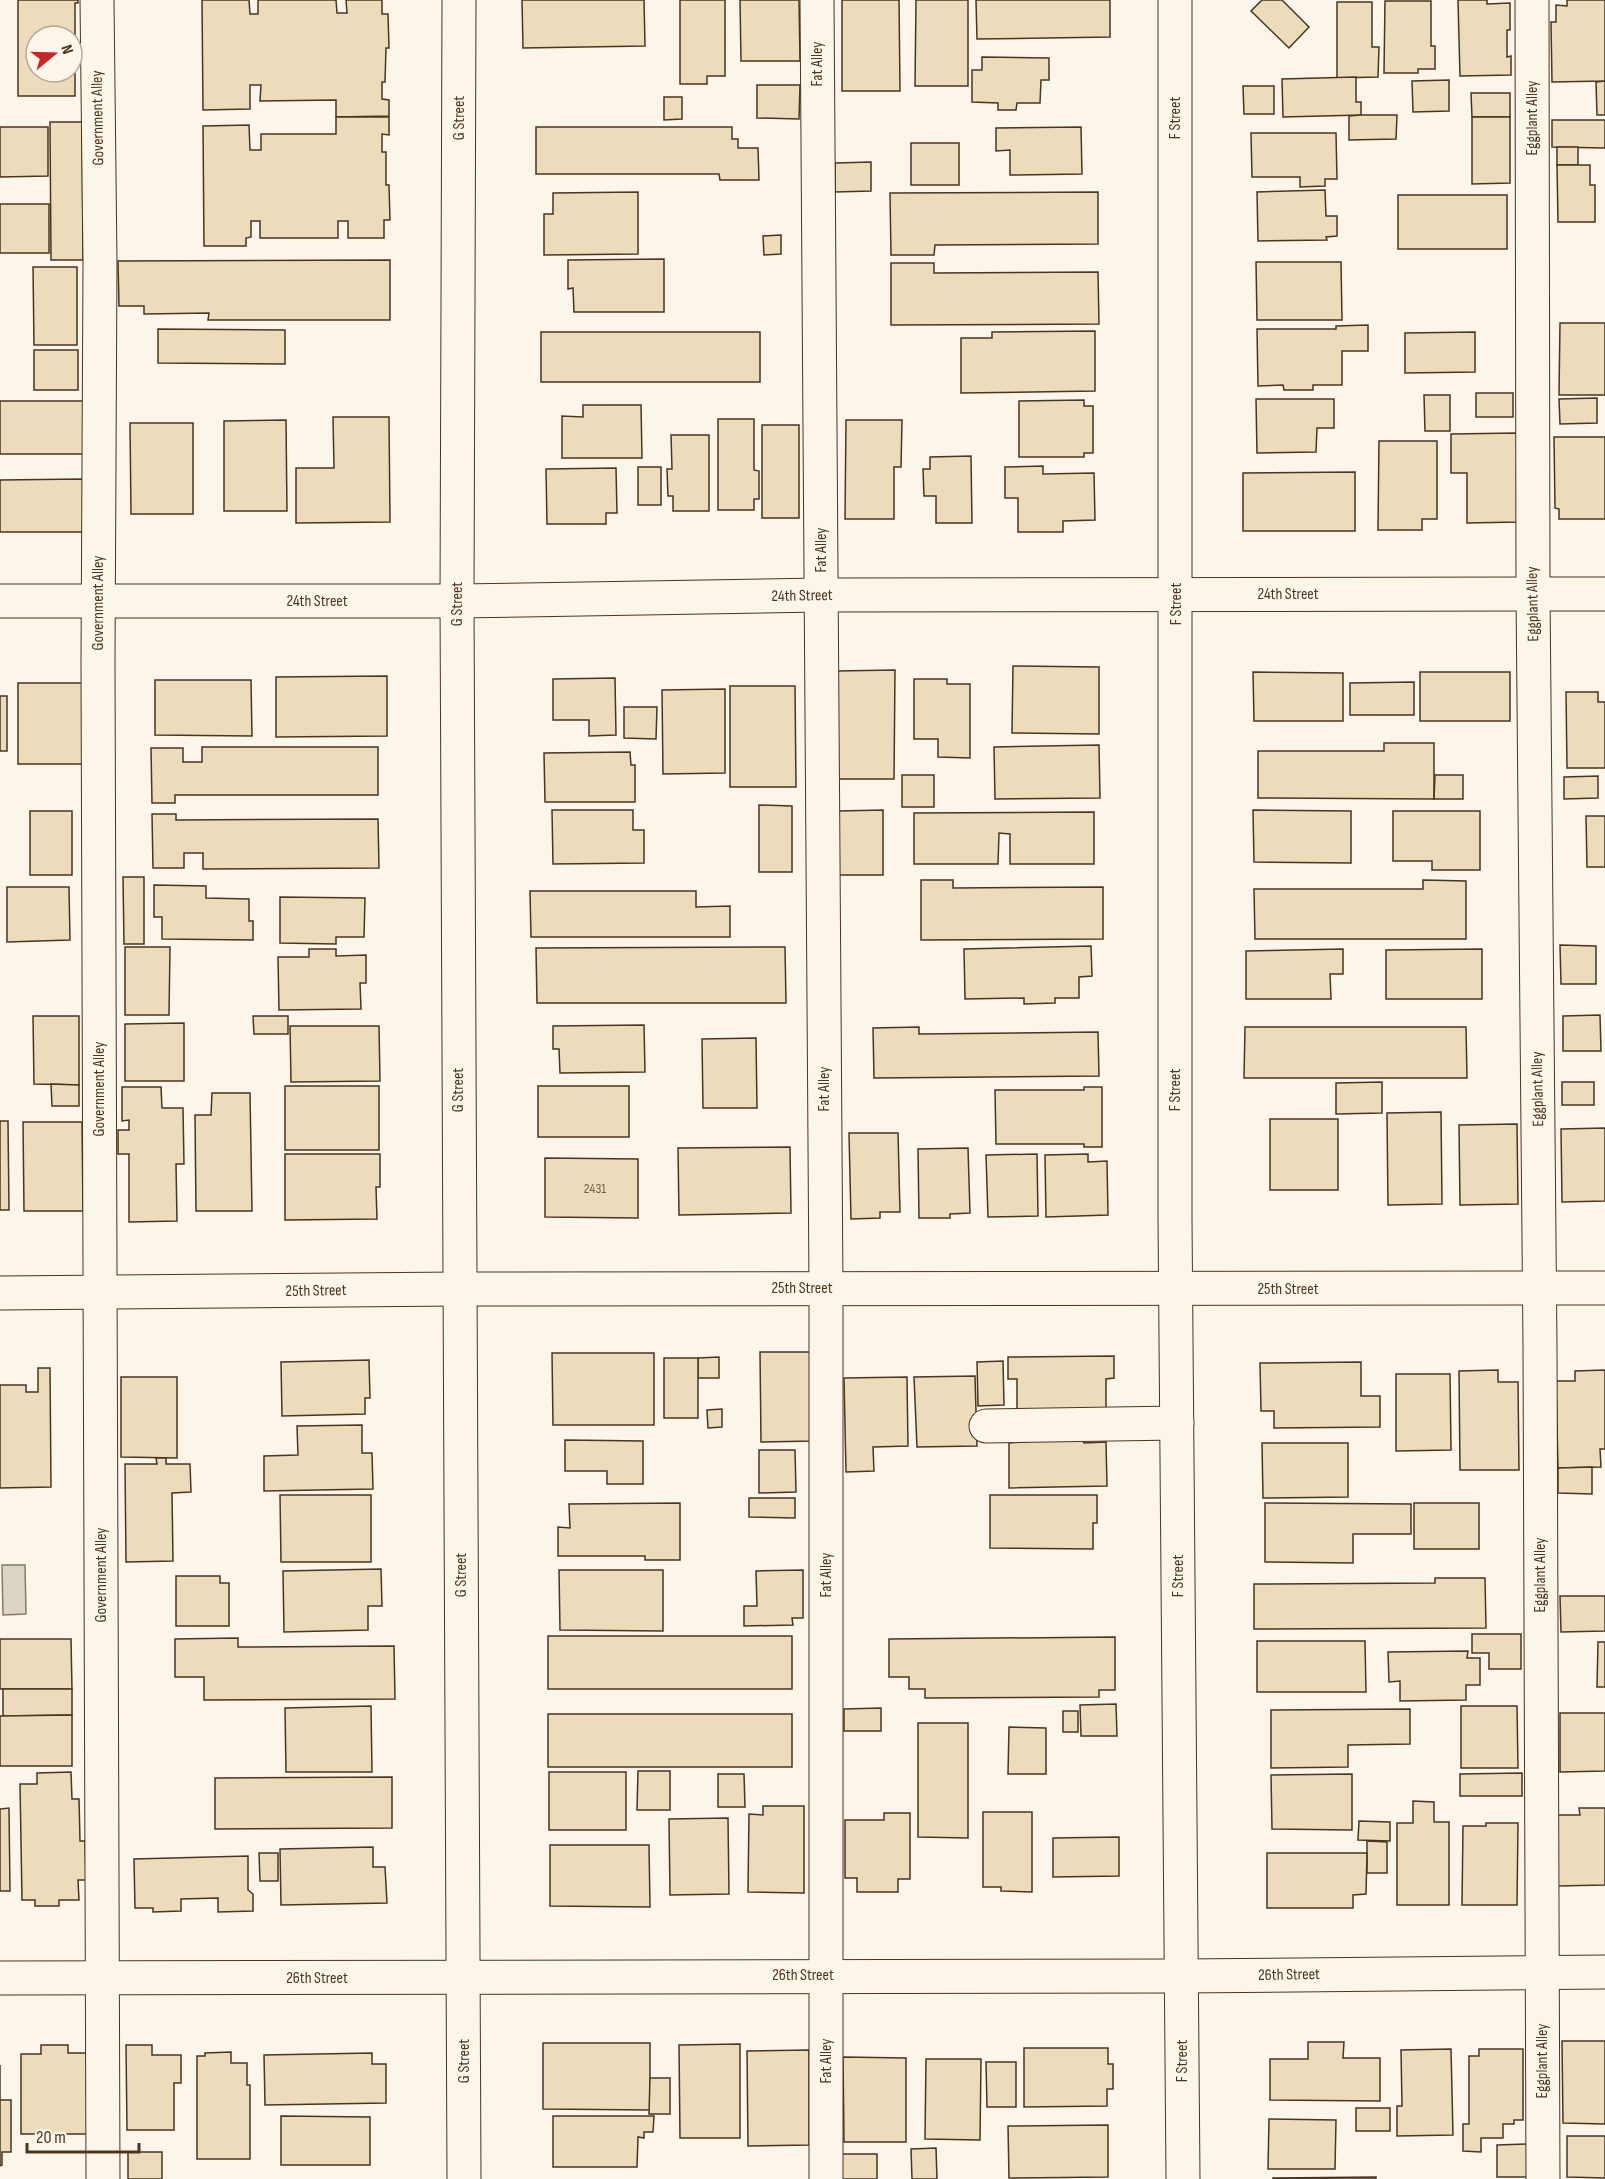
<svg xmlns="http://www.w3.org/2000/svg" width="1605" height="2179" viewBox="0 0 1605 2179" font-family="'Sofia Sans Condensed',sans-serif">
<style>
.water{fill:#dcd4c6;stroke:#887966;stroke-width:1.5}
.building{fill:#ecdcbc;stroke:#4a3520;stroke-width:1.5;fill-rule:evenodd}
.lines{fill:none;stroke-linecap:round;stroke-linejoin:round}
.minor-casing{stroke:#4a3520;stroke-width:35}
.minor{stroke:#fbf6e9;stroke-width:33}
.labels{text-anchor:middle;dominant-baseline:central;stroke-width:4.5;stroke-linejoin:round;paint-order:stroke}
.number-label{font-size:14px;fill:#725f47}
.street-label{font-size:16px;fill:#4a3520;stroke:#fbf6e9}
</style>
<rect width="100%" height="100%" fill="#fbf6e9"/>
<path class="water" d="M2,1565H25L26,1614L3,1615Z"/>
<g class="building">
<path d="M18,0H78V3H75V96H18ZM36,36H72V72H36Z"/>
<path d="M202,0H249L250,14H258V0H336L337,13H347L346,0H382V14H388L389,48H386L385,82H382V99L389,100V116L336,117V100L260,101L261,85H250V109L203,110Z"/>
<path d="M522,0H644L645,46L523,48Z"/>
<path d="M680,0H725V76H707V84H680Z"/>
<path d="M740,0H799L800,61H741Z"/>
<path d="M842,0H899L900,91H842Z"/>
<path d="M916,0H968V86H915Z"/>
<path d="M976,0H1110V37L977,39Z"/>
<path d="M1262,0H1282L1309,27L1289,48L1251,11Z"/>
<path d="M1458,0H1487V4L1510,3V30H1507V57L1511,56V75L1460,76Z"/>
<path d="M1567,0H1605V81L1552,82L1551,22H1556V5L1567,6Z"/>
<path d="M1385,1H1431V46H1435V69H1418V73H1384Z"/>
<path d="M1337,2H1372V47H1379L1378,77L1337,78Z"/>
<path d="M982,57L1049,58V80H1041L1040,103H1017L1016,110H998V103L972,102V70H982Z"/>
<path d="M1356,77V102H1361V115L1283,117L1282,79Z"/>
<path d="M1449,80V111L1413,112L1412,81Z"/>
<path d="M1605,81V115H1597L1596,82Z"/>
<path d="M757,85H800L799,119L757,118Z"/>
<path d="M1243,86H1274V114H1244Z"/>
<path d="M1471,93H1510V117H1472Z"/>
<path d="M664,97H682V119L664,120Z"/>
<path d="M1361,115H1397L1396,139L1349,140V116Z"/>
<path d="M336,117H389V135L382,134V152H386V185H389L390,220H384V238H348V221H338V238H260V221H251V237L246,238V246H204L203,126L249,125L250,150H261V134H336Z"/>
<path d="M1472,117H1510V183L1472,184Z"/>
<path d="M1552,120H1605V148L1552,147Z"/>
<path d="M50,122H82L83,260H51Z"/>
<path d="M0,127H48V176L0,177Z"/>
<path d="M536,127H732V139H738V148H758L759,180H720L719,174H536Z"/>
<path d="M1081,127L1082,174L1010,175V150L996,151V128Z"/>
<path d="M1251,133H1336L1337,179H1325V186L1300,187V177H1252Z"/>
<rect x="911" y="143" width="48" height="42"/>
<rect x="1557" y="147" width="21" height="18"/>
<path d="M871,162V191L835,192V163Z"/>
<path d="M1557,165H1590V185H1595V222H1558Z"/>
<path d="M1325,190L1326,216H1337V236L1326,237L1327,240L1258,241L1257,192Z"/>
<path d="M638,192V254L544,255V214H553V193Z"/>
<path d="M1098,192V244L935,245L934,255H891L890,193Z"/>
<rect x="1398" y="195" width="109" height="54"/>
<rect x="0" y="204" width="49" height="49"/>
<path d="M781,235V254L764,255L763,236Z"/>
<path d="M664,259V312H574L573,288L568,289V260Z"/>
<path d="M390,260V320H208L209,313L144,314V306H119L118,261Z"/>
<path d="M1256,262H1341L1342,320H1257Z"/>
<path d="M891,263H934V273L1098,272L1099,324L891,325Z"/>
<path d="M33,267H77V345H34Z"/>
<path d="M1560,323H1605V395H1559Z"/>
<path d="M1368,325V351H1342V385H1313V390H1284L1283,385L1258,386L1257,329H1336V326Z"/>
<path d="M158,329L285,330V364L158,363Z"/>
<path d="M1095,331V391L961,393V338H992V332Z"/>
<rect x="541" y="332" width="219" height="50"/>
<path d="M1475,332V372L1405,373V333Z"/>
<rect x="34" y="350" width="44" height="40"/>
<rect x="1476" y="393" width="37" height="24"/>
<path d="M1424,395H1450V431H1425Z"/>
<path d="M1597,398V423L1560,424L1559,399Z"/>
<path d="M1256,399H1334V428H1317L1316,452L1257,453Z"/>
<path d="M1084,400V406H1093V453H1084V457H1019V401Z"/>
<path d="M0,401H83L84,454H0Z"/>
<path d="M583,405H641L642,458H562V416L583,417Z"/>
<path d="M333,417H389L390,522L296,523V468H334Z"/>
<path d="M718,419H754V470L759,471V499H754V510H718Z"/>
<path d="M286,420L287,511H224V421Z"/>
<path d="M846,420H902L901,467H894V519H845Z"/>
<path d="M130,423H193V514H131Z"/>
<rect x="762" y="425" width="37" height="93"/>
<path d="M1517,433L1518,522L1467,523V473H1451V434Z"/>
<path d="M671,435H709V511H673V496H668L667,469H672Z"/>
<path d="M1554,437H1605V519H1559V509L1555,508Z"/>
<path d="M1379,441H1437V519H1422V530H1378Z"/>
<path d="M971,456L972,523H936V496H924L923,469H930V457Z"/>
<path d="M1043,466V474L1094,473L1095,520L1063,521V532H1018V498H1005V467Z"/>
<rect x="638" y="467" width="23" height="38"/>
<path d="M616,468L617,513H606V524H547L546,469Z"/>
<path d="M1355,472V531H1243V473Z"/>
<path d="M83,479L84,532H0V480Z"/>
<path d="M1013,666L1099,667V734L1012,733Z"/>
<path d="M895,670L894,779H838L837,671Z"/>
<path d="M1253,672L1343,673V721H1254Z"/>
<rect x="1420" y="672" width="90" height="49"/>
<path d="M387,676V736L276,737V677Z"/>
<path d="M615,678L616,735L589,736V720H553V679Z"/>
<path d="M914,679H947V684H970V758L938,757V739H914Z"/>
<path d="M155,680H251L252,736L155,735Z"/>
<path d="M1414,682V715H1350V683Z"/>
<rect x="18" y="683" width="66" height="81"/>
<path d="M730,686H795L796,787H730Z"/>
<path d="M725,689V773L663,774L662,690Z"/>
<path d="M1566,692H1598V702H1605V768H1567Z"/>
<rect x="0" y="696" width="7" height="55"/>
<path d="M624,707H657L656,739L624,738Z"/>
<path d="M1384,743H1434V799L1258,798V751H1384Z"/>
<path d="M1099,745L1100,798L995,799L994,747Z"/>
<path d="M202,747H378V795H175V803H152L151,748H183V762H202Z"/>
<path d="M630,752L631,765H635V802H545L544,753Z"/>
<rect x="902" y="775" width="32" height="32"/>
<path d="M1435,775H1463V799H1434Z"/>
<path d="M1598,776V798L1564,799V777Z"/>
<path d="M759,805L792,806V872H759Z"/>
<path d="M552,810H633V830H644V863L553,864Z"/>
<path d="M883,810V875H839V811Z"/>
<path d="M1253,810L1351,811V863L1254,862Z"/>
<rect x="30" y="811" width="42" height="64"/>
<path d="M1393,811H1480V870H1432V861H1393Z"/>
<path d="M1094,812V864H1010V834L999,833L998,864H914V813Z"/>
<path d="M152,814H176V820L378,819L379,868L203,869V853H184V868H153Z"/>
<path d="M1586,816H1605V867H1587Z"/>
<path d="M123,877H144V944H124Z"/>
<path d="M921,880H953V888L1103,887V939L921,940Z"/>
<path d="M1423,880L1466,881V939H1255L1254,889H1423Z"/>
<path d="M154,885L206,886V898L249,899V921H253V940L162,939V917H154Z"/>
<path d="M7,887H69L70,940L7,942Z"/>
<path d="M530,891H696V907L730,906V937H531Z"/>
<path d="M280,897L365,898L364,937H336V944L280,943Z"/>
<path d="M1560,945L1596,946V984H1561Z"/>
<path d="M1091,946L1092,976L1079,977V998H1055V1003L1024,1004V998L965,999L964,949Z"/>
<path d="M125,947H170L169,1015H125Z"/>
<path d="M785,947L786,1003H537L536,948Z"/>
<path d="M309,949H336V956L366,955V983H360L361,1009L279,1010L278,957H309Z"/>
<path d="M1343,949V974H1330L1331,999H1246V951Z"/>
<path d="M1482,949V999H1386V950Z"/>
<path d="M1600,1015L1601,1051H1563V1016Z"/>
<path d="M33,1016H79V1085L34,1084Z"/>
<path d="M253,1016H288V1034H254Z"/>
<path d="M184,1023V1081H125V1024Z"/>
<path d="M644,1025L645,1072L560,1073L559,1049H553V1026Z"/>
<path d="M290,1026H379L380,1081L291,1082Z"/>
<path d="M919,1027V1034L1098,1032L1099,1076L874,1078L873,1028Z"/>
<path d="M1245,1027H1466L1467,1078H1244Z"/>
<path d="M756,1038L757,1108H703L702,1039Z"/>
<path d="M1382,1082V1113L1336,1114V1083Z"/>
<rect x="1562" y="1082" width="32" height="23"/>
<path d="M51,1084L79,1085V1106H52Z"/>
<rect x="285" y="1086" width="94" height="64"/>
<rect x="538" y="1086" width="91" height="51"/>
<path d="M122,1087H161L162,1108H183L184,1164H176L177,1221L129,1222V1154H118V1130H129V1120L122,1121Z"/>
<path d="M1084,1087H1102V1147H1084V1144H996L995,1090H1084Z"/>
<path d="M212,1093H250L252,1211H196L195,1115H211Z"/>
<path d="M1441,1112L1442,1204L1388,1205L1387,1113Z"/>
<rect x="1270" y="1119" width="68" height="71"/>
<path d="M0,1121H8L9,1210H0Z"/>
<path d="M23,1122H82L83,1211H24Z"/>
<path d="M1517,1124L1518,1204L1460,1205L1459,1125Z"/>
<path d="M1605,1128V1201L1562,1202L1561,1129Z"/>
<path d="M849,1133H898L900,1212H880V1218L851,1219Z"/>
<path d="M790,1147L791,1213L679,1215L678,1148Z"/>
<path d="M968,1148L970,1213L950,1214V1218H919L918,1149Z"/>
<path d="M285,1154H380V1187H376L377,1219L285,1220Z"/>
<path d="M1037,1154L1038,1216L988,1217L986,1155Z"/>
<path d="M1088,1154V1162L1107,1161L1108,1215L1046,1217L1045,1155Z"/>
<path d="M545,1158L638,1159V1218L545,1217Z"/>
<path d="M760,1352H812L813,1441L761,1442Z"/>
<path d="M552,1353H654V1425H553Z"/>
<path d="M1114,1356V1378L1106,1379V1409L1017,1410V1379H1008V1357Z"/>
<path d="M719,1357V1378H698V1358Z"/>
<rect x="664" y="1358" width="34" height="60"/>
<path d="M369,1360L370,1398H365V1414L282,1416L281,1362Z"/>
<path d="M1003,1361L1004,1405L978,1406L977,1362Z"/>
<path d="M1361,1362V1396H1380V1427L1274,1428V1411H1261L1260,1363Z"/>
<path d="M38,1368H50L51,1487L0,1488V1385H26V1392H38Z"/>
<path d="M1498,1370V1382H1518L1519,1470H1460L1459,1371Z"/>
<path d="M1605,1370V1449H1600L1601,1467L1558,1468L1556,1381H1575V1371Z"/>
<path d="M1396,1374H1450L1451,1450L1396,1451Z"/>
<path d="M975,1376L977,1446L917,1447L914,1377Z"/>
<path d="M121,1377H177V1458L121,1457Z"/>
<path d="M907,1377L908,1446L873,1447L874,1471L846,1472L844,1378Z"/>
<path d="M722,1409V1427L708,1428L707,1410Z"/>
<path d="M362,1425V1453H372L373,1489L264,1491V1456L298,1455L297,1426Z"/>
<path d="M1081,1437L1084,1443L1106,1442L1107,1486L1009,1488V1443Z"/>
<path d="M565,1440L643,1441V1484H607V1471H565Z"/>
<path d="M1262,1443H1348V1497L1263,1498Z"/>
<path d="M759,1450H795L796,1492L759,1493Z"/>
<path d="M156,1458H166V1464H190L191,1492L172,1493L173,1561L126,1562L125,1464H157Z"/>
<path d="M1592,1467V1494L1558,1493V1468Z"/>
<path d="M280,1495H371V1562H281Z"/>
<path d="M990,1495H1097V1523H1093V1549L990,1548Z"/>
<path d="M749,1498H795V1518L749,1517Z"/>
<path d="M680,1503V1560H645V1556H558V1527L570,1528L569,1504Z"/>
<path d="M1265,1503L1411,1504V1534H1353V1563L1265,1562Z"/>
<rect x="1414" y="1503" width="65" height="46"/>
<path d="M381,1569L382,1606H368V1630L284,1632L283,1571Z"/>
<path d="M559,1570H663V1631L560,1630Z"/>
<path d="M803,1570V1618H792L793,1625L744,1626V1606H757L756,1571Z"/>
<path d="M176,1576H220V1583H229V1626H176Z"/>
<path d="M1435,1578H1485L1486,1628L1254,1629V1584L1435,1583Z"/>
<path d="M1560,1596H1605V1631L1561,1632Z"/>
<path d="M1472,1634H1521V1669H1489V1653H1472Z"/>
<rect x="548" y="1636" width="244" height="53"/>
<path d="M1115,1637V1690H1099V1697L925,1698V1689H909V1677H889V1639Z"/>
<path d="M238,1638V1647L394,1646L395,1699L204,1700V1677H175V1639Z"/>
<path d="M0,1639H71L72,1689H0Z"/>
<path d="M1257,1641H1365L1366,1692H1257Z"/>
<path d="M1598,1642H1605V1687H1597Z"/>
<path d="M1468,1651L1467,1658H1480V1685H1466V1700L1400,1701V1681L1389,1682L1388,1652Z"/>
<path d="M3,1689H72V1715L3,1716Z"/>
<path d="M1116,1704L1117,1736H1081L1080,1705Z"/>
<path d="M371,1706L372,1772H286L285,1708Z"/>
<path d="M1461,1706H1517L1518,1768H1461Z"/>
<path d="M881,1708V1731H844V1709Z"/>
<path d="M1410,1709V1744L1348,1745V1767L1271,1768V1710Z"/>
<rect x="1063" y="1711" width="15" height="21"/>
<path d="M1560,1713H1605V1771L1560,1772Z"/>
<rect x="548" y="1714" width="244" height="53"/>
<path d="M72,1715V1766H0V1716Z"/>
<path d="M918,1723H968V1838L918,1837Z"/>
<path d="M1009,1727L1046,1728V1774H1008Z"/>
<path d="M638,1771H670V1810H637Z"/>
<path d="M71,1772L72,1799H79L80,1841H85L86,1880H78L79,1900H59V1906H35V1900H22L20,1784H37V1773Z"/>
<rect x="549" y="1772" width="77" height="58"/>
<path d="M1522,1773V1796H1460V1774Z"/>
<path d="M718,1774H744L745,1807H718Z"/>
<path d="M1352,1774V1830L1272,1829L1271,1775Z"/>
<path d="M392,1777V1828L215,1829V1778Z"/>
<path d="M1413,1801L1434,1802V1822H1449V1905H1397V1823H1413Z"/>
<path d="M763,1806H804V1893L748,1892L749,1814L763,1815Z"/>
<path d="M9,1808L10,1891H0V1809Z"/>
<path d="M1579,1808H1605V1885L1557,1886V1815H1580Z"/>
<path d="M983,1812H1032V1892L1001,1891V1887H983Z"/>
<path d="M884,1813H910V1879H898V1892H857V1878H845V1820H884Z"/>
<path d="M728,1818L729,1894L670,1895L669,1819Z"/>
<path d="M1359,1821L1390,1822V1841L1358,1840Z"/>
<path d="M1486,1823H1518L1517,1905H1462L1463,1826H1486Z"/>
<path d="M1119,1837V1876L1053,1877V1838Z"/>
<path d="M1367,1841L1387,1842V1873H1367Z"/>
<path d="M550,1845H649L650,1907L550,1906Z"/>
<path d="M373,1847V1867H385L387,1903L281,1905L280,1849Z"/>
<path d="M259,1853H278V1881H260Z"/>
<path d="M1267,1853H1367L1366,1894L1353,1895V1908H1267Z"/>
<path d="M248,1856V1890L253,1894V1911L218,1912V1898L181,1899V1911L153,1912V1908H135L134,1859Z"/>
<path d="M1562,2041H1605V2124L1563,2123Z"/>
<path d="M1308,2042H1344L1343,2058H1380V2101L1270,2100V2059H1308Z"/>
<path d="M543,2043H650V2110L543,2109Z"/>
<path d="M740,2044V2138H680L679,2045Z"/>
<path d="M41,2045H68V2053H87V2134H21V2054H41Z"/>
<path d="M126,2045H152V2055H181V2083H174V2130H127Z"/>
<path d="M1024,2048H1108V2064H1113V2089H1107V2106L1024,2107Z"/>
<path d="M1451,2049L1453,2135L1397,2136V2106H1402L1401,2050Z"/>
<path d="M1479,2049H1523V2120H1514V2124H1503V2138H1481V2152L1463,2151V2124H1469V2056H1479Z"/>
<path d="M809,2050V2145L748,2146L747,2051Z"/>
<path d="M231,2052V2063H247V2085H250V2159H197V2056H205V2053Z"/>
<path d="M372,2053V2064H386V2103L265,2105L264,2055Z"/>
<path d="M843,2057L906,2058V2142H844Z"/>
<path d="M926,2059H981L980,2140L925,2139Z"/>
<path d="M986,2062H1016V2107H987Z"/>
<path d="M0,2065V2100H11V2152H2V2165L0,2166Z"/>
<path d="M650,2078H670V2114H649Z"/>
<rect x="1356" y="2108" width="34" height="23"/>
<path d="M281,2116L370,2117V2165H281Z"/>
<path d="M553,2116H654L653,2132H644V2138L638,2137L637,2167H553Z"/>
<path d="M1269,2119L1336,2120L1335,2169H1268Z"/>
<path d="M1108,2125V2177L1009,2178L1008,2126Z"/>
<path d="M1567,2136H1605V2178L1567,2177Z"/>
<path d="M1530,2144V2177H1497V2145Z"/>
<path d="M936,2148L937,2179H912L911,2149Z"/>
<rect x="128" y="2152" width="34" height="27"/>
<rect x="842" y="2154" width="35" height="25"/>
<path d="M1376,2177V2179H1273V2178Z"/>
</g>
<g class="lines">
<g class="minor-casing">
<g id="minor">
<path d="M97,0L100,262L98,663L103,2179"/>
<path d="M459,0L457,601L464,2179"/>
<path d="M817,0L826,1288V2179"/>
<path d="M1175,0V1218L1183,2179"/>
<path d="M1532,0L1533,594L1540,1347L1543,2179"/>
<path d="M0,601H457L821,595L1605,594"/>
<path d="M0,1293L459,1289L1605,1288"/>
<path d="M986,1426L1177,1423"/>
<path d="M0,1978L1181,1976L1605,1972"/>
</g>
</g>
<use href="#minor" class="minor"/>
</g>
<g class="labels">
<g class="number-label">
<text x="595" y="1188">2431</text>
</g>
<g class="street-label">
<text transform="translate(817 64) rotate(-90)">Fat Alley</text>
<text transform="translate(98 118) rotate(-91)">Government Alley</text>
<text transform="translate(459 118) rotate(-90)">G Street</text>
<text transform="translate(1175 118) rotate(-90)">F Street</text>
<text transform="translate(1532 118) rotate(-90)">Eggplant Alley</text>
<text transform="translate(821 550) rotate(-90)">Fat Alley</text>
<text x="1288" y="594">24th Street</text>
<text transform="translate(802 596) rotate(-1)">24th Street</text>
<text x="317" y="601">24th Street</text>
<text transform="translate(98 603) rotate(-90)">Government Alley</text>
<text transform="translate(457 604) rotate(-90)">G Street</text>
<text transform="translate(1176 604) rotate(-90)">F Street</text>
<text transform="translate(1533 604) rotate(-91)">Eggplant Alley</text>
<text transform="translate(99 1089) rotate(-90)">Government Alley</text>
<text transform="translate(824 1089) rotate(-90)">Fat Alley</text>
<text transform="translate(1538 1089) rotate(-91)">Eggplant Alley</text>
<text transform="translate(458 1090) rotate(-90)">G Street</text>
<text transform="translate(1175 1090) rotate(-90)">F Street</text>
<text x="802" y="1288">25th Street</text>
<text x="1288" y="1289">25th Street</text>
<text transform="translate(316 1291) rotate(-1)">25th Street</text>
<text transform="translate(101 1575) rotate(-90)">Government Alley</text>
<text transform="translate(461 1575) rotate(-90)">G Street</text>
<text transform="translate(826 1575) rotate(-90)">Fat Alley</text>
<text transform="translate(1540 1575) rotate(-90)">Eggplant Alley</text>
<text transform="translate(1178 1576) rotate(-90)">F Street</text>
<text x="803" y="1975">26th Street</text>
<text transform="translate(1289 1975) rotate(-1)">26th Street</text>
<text x="317" y="1978">26th Street</text>
<text transform="translate(464 2061) rotate(-90)">G Street</text>
<text transform="translate(826 2061) rotate(-90)">Fat Alley</text>
<text transform="translate(1182 2061) rotate(-90)">F Street</text>
<text transform="translate(1542 2061) rotate(-90)">Eggplant Alley</text>
</g>
</g>
<g transform="translate(54 54) rotate(71)"><circle r="28" fill="#fbf6e9" stroke="#b4a999" stroke-width="1.5"/>
<path d="M0-4.5L10 22L0 15L-10 22Z" fill="#c62828"/>
<text y="-9" font-size="16" font-weight="bold" text-anchor="middle" fill="#4a3520">N</text>
</g>
<path d="M27 2143v9h112v-9" fill="none" stroke="#4a3520" stroke-width="3"/>
<text x="36" y="2143" font-size="18" fill="#4a3520" stroke="#fbf6e9" stroke-width="4.5" paint-order="stroke">20 m</text>
</svg>
